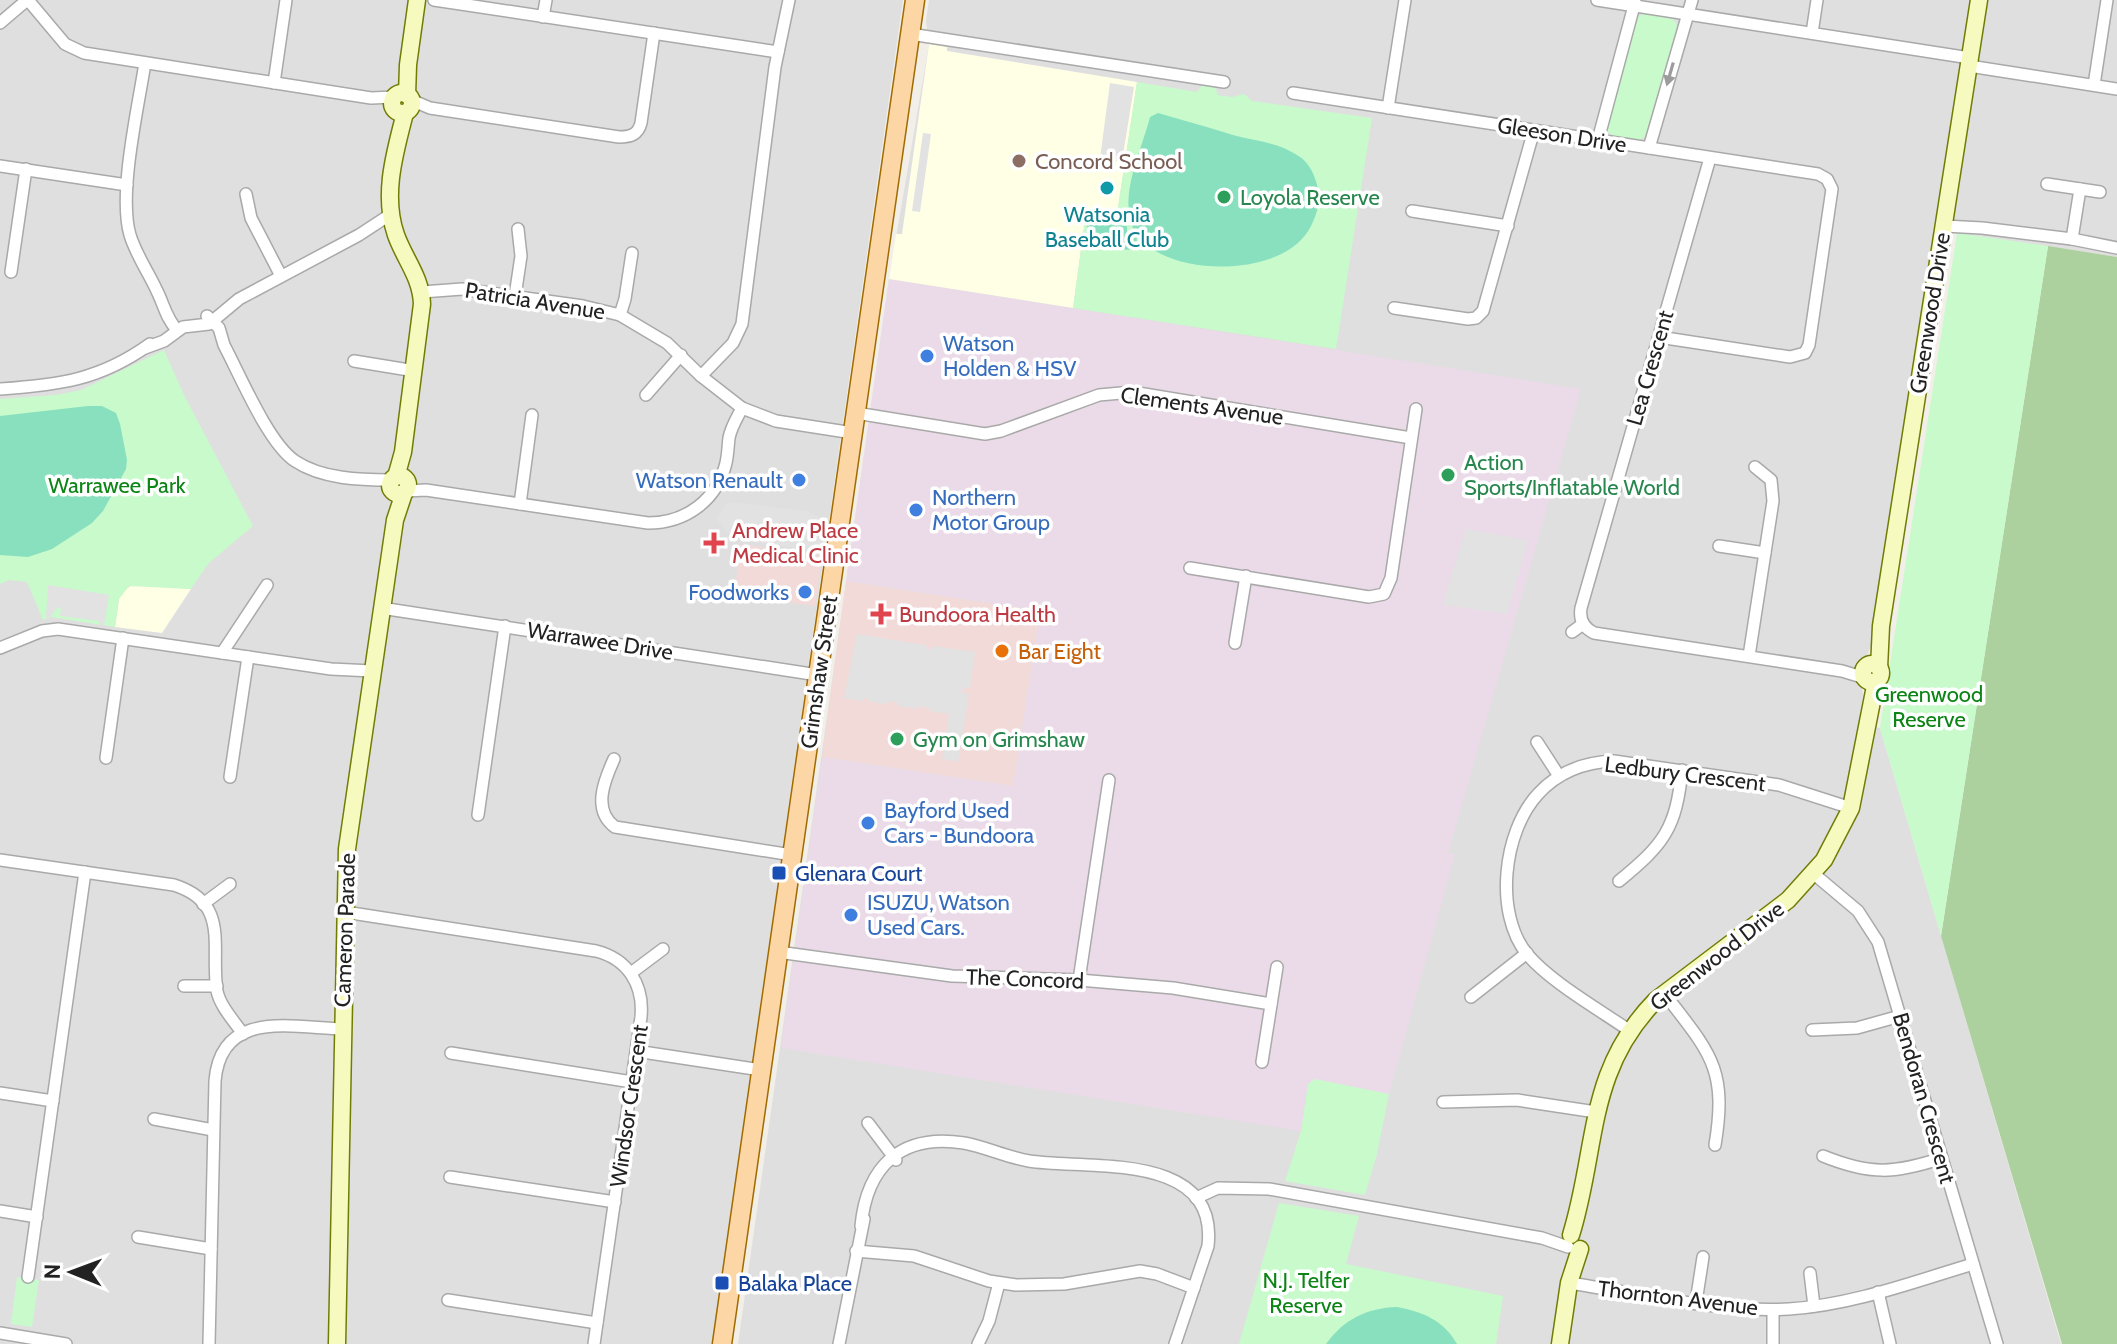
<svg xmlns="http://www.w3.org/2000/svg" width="2117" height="1344" viewBox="0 0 2117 1344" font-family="Cabin,sans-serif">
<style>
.residential{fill:#e0dfdf}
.commercial{fill:#f2dad9}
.industrial{fill:#ebdbe8}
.education{fill:#ffffe5}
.forest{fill:#add19e}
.park{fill:#c8facc}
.pitch{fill:#88e0be}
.parking{fill:#e2e2e2}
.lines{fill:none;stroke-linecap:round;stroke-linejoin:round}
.street-casing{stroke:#a9a9a9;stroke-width:14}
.secondary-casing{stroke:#707d05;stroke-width:19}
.primary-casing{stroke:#a06b00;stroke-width:21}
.street{stroke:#fff;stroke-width:11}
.secondary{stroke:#f7fabf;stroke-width:16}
.primary{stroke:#fcd6a4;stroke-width:18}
.oneway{fill:#9c9c9c}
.education-dot{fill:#8d6e63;stroke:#fff;stroke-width:3}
.culture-dot{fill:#0f9aa8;stroke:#fff;stroke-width:3}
.leisure-dot{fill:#2e9e5b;stroke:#fff;stroke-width:3}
.shop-dot{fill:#3f7fe0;stroke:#fff;stroke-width:3}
.health-dot{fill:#e0444e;stroke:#fff;stroke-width:3}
.food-dot{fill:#e8710a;stroke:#fff;stroke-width:3}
.transit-dot{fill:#1a4fb4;stroke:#fff;stroke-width:3}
.labels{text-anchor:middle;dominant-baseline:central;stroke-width:7;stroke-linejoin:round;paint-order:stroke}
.street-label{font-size:22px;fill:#222;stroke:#fff}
.education-label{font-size:22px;fill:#785e54;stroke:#fff;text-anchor:start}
.leisure-label{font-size:22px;fill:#27864d;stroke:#fff;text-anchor:start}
.culture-label{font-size:22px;fill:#0d838f;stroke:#fff}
.shop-label{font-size:22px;fill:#366cbe;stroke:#fff;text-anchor:start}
.park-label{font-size:22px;fill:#0c8416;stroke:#fff}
.health-label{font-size:22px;fill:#be3a42;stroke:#fff;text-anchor:start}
.food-label{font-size:22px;fill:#c56008;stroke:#fff;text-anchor:start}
.transit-label{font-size:22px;fill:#164399;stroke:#fff;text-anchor:start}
</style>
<rect width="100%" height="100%" fill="#f2efe9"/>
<g class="residential">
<path d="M0,0H903L712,1344H0Z"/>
<path d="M929,0H1972L1871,646L1859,673L1863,695L1859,724L1880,728L2061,1344H738L889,279L929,44L926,21Z"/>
<path d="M1986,0H2117V257L1950,232Z"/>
</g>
<g class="commercial">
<path d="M741,544L822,556L815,606L734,595Z"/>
<path d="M846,581L1040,611L1013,786L822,757Z"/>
</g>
<path class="industrial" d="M889,279L1581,389L1448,853L1455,854L1389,1094L1315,1080L1308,1084L1301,1131L781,1048L822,757L1013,786L1040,616V611L846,581Z"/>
<g class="education">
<path d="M929,44L947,47V51L1137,82L1117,214L1086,213L1073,308L889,279L896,234H902Z"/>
<path d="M132,585L191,589L162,633L115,627L119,599L122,592Z"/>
</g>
<path class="forest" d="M2048,246L2117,257V1344H2062L1941,936Z"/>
<g class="park">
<path d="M1644,13C1658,15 1678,13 1678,31L1649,134L1639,141L1614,137L1607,131V121L1637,18Z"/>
<path d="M1137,82L1197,92L1203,84L1215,86L1218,95L1232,97L1244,94L1252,101L1372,118L1336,349L1073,308L1086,213L1117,214Z"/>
<path d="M1957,233L2048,246L1941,936L1880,728Z"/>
<path d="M164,350L184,395L253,526L208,564L191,589L129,586L119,599L115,627L51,617L43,620L27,582L9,580L0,584V399L56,395L81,390Z"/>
<path d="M1315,1079L1389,1094L1377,1154L1365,1195L1285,1181L1301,1131L1308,1084Z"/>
<path d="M1279,1203L1359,1216L1346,1264L1503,1296L1496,1344H1239Z"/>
<path d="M17,1277L39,1280L32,1327L11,1324Z"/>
</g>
<g class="pitch">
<path d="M1158,113C1183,120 1210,128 1233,135C1255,141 1277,142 1297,155C1308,161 1314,173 1317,185C1321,200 1318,212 1311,226C1288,272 1202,275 1161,254C1151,249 1145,242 1137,235L1136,250L1086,248L1087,223L1127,226V234H1136C1116,200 1141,153 1150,117Z"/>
<path d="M88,406H102L116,413L120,424L127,460L126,469L103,511L92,523L52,549L28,557L0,555V416Z"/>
<path d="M1397,1307C1423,1312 1443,1320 1457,1344H1326C1344,1319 1367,1308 1397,1307Z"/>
</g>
<g class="parking">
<path d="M1110,83L1134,87L1122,161H1116L1115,168L1099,166Z"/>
<path d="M923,133L931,134L920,212L912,211Z"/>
<path d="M728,502L807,511L825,522L821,545L803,549L745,541L743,537L732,533L730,534L716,519Z"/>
<path d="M1466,529L1528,540L1507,614L1444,605L1445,596Z"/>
<path d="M48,585L109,595L104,625H99V621L60,616L61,607L55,610L51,617L46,618Z"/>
<path d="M857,634L925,645L929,650L934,646L975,652L970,688H963L962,693L969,694L958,762L942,759L949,714L929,711V708L918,706L917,709L898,706V703L889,701L885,704L871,702L864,697L863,701L844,698Z"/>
</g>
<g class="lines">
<g class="street-casing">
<g id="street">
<path d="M28,0L65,44L84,53L371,98L394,97"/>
<path d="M434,0L778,52"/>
<path d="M1597,0L1970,58"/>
<path d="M543,17L546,0"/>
<path d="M0,23L27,0"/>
<path d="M1812,33L1817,0"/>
<path d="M910,34L1224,82"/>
<path d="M145,63C138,108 118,194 130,235C136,255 149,273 157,291C164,305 166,318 177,330"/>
<path d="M1969,66L2117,89"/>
<path d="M274,83L286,0"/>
<path d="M2094,85L2107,0"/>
<path d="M1293,93L1818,174L1827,179L1832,189L1809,345L1805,353L1790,357L1659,337"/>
<path d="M411,100L430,108L619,137C630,137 638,135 641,123L654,33"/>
<path d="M1388,108L1405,0"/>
<path d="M1598,140L1635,2"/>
<path d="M1649,148L1692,0"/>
<path d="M1710,158L1581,608C1579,620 1584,628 1594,633L1842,671L1865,678"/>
<path d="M0,166L127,185"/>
<path d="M2047,184L2100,192"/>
<path d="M246,194L251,218L281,276"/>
<path d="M1412,211L1508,226"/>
<path d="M1944,226L1982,228L2072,239L2117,248"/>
<path d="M2072,239L2080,189"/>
<path d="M11,272L26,169"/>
<path d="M422,292L462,289L583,306L620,315L667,343L701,376L742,408L776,421L853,433"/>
<path d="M515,296L521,256L518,229"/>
<path d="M1394,308L1468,319L1476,318L1483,311L1534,130"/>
<path d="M620,315L625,299L632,253"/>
<path d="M207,316L219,328L224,345C240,375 268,443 295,461C322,479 360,480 392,480"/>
<path d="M145,348L164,341L183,327L209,324L239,299L359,235L391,214"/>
<path d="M354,361L415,371"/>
<path d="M701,376L733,343L742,324L775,67L789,0"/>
<path d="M0,389C59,385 100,380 150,344"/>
<path d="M646,395L681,355"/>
<path d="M856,413L985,434L1001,431L1099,395L1132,392L1411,438"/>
<path d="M406,491L426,490L648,523C686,523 717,500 726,463C728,454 728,446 729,438C731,427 737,418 742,408"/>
<path d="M520,504L532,415"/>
<path d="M1719,546L1765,553"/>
<path d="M1190,568L1369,597L1384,594L1391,578L1416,409"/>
<path d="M381,608L818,675"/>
<path d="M1572,632L1583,624"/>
<path d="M1235,643L1246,576"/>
<path d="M0,648L42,631L58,629L331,669L372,671"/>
<path d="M222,653L267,585"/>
<path d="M1749,656L1773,501L1771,480L1755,467"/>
<path d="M1537,742L1559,776"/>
<path d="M106,758L123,638"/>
<path d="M614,759C604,781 592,810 615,827L792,855"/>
<path d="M230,777L248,657"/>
<path d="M478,815L505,626"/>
<path d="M0,860L174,885C231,903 210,948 217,991C220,1006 234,1021 243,1034"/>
<path d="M1814,874L1858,911L1878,942L1997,1344"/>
<path d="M1619,881C1664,844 1676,829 1682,770"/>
<path d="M203,904L230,884"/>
<path d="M345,912L596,951C628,959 644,985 641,1017L594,1344"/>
<path d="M778,952L952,976L1079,980L1173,988L1271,1004"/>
<path d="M631,973L663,949"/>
<path d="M1079,980L1109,780"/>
<path d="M184,986H217"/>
<path d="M1664,993C1709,1052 1728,1067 1715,1145"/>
<path d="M1471,997L1527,953"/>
<path d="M1812,1030L1857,1028L1900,1016"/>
<path d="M1630,1031C1600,1010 1549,981 1527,954C1494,913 1503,832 1538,794C1558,772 1584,762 1614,761L1779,785L1851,808"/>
<path d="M636,1051L761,1070"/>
<path d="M451,1053L632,1082"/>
<path d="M1262,1062L1277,967"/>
<path d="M0,1093L53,1101"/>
<path d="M1443,1102L1517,1100L1596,1112"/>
<path d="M154,1119L213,1130"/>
<path d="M868,1123L896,1160"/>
<path d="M1823,1156C1870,1175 1894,1174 1942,1158"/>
<path d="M450,1177L615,1202"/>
<path d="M1196,1198L1218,1188L1269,1189L1542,1238L1568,1247"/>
<path d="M0,1211L37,1217"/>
<path d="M861,1226C867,1166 901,1133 964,1143C986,1147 1006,1157 1029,1161C1086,1170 1219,1150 1208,1246L1175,1344"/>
<path d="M138,1237L211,1249"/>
<path d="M856,1251L914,1256L989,1281L1016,1285L1064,1284L1140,1271L1157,1274L1194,1288"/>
<path d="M1810,1273L1814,1306"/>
<path d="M28,1277L85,872"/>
<path d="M1569,1283C1638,1293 1719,1313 1789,1309C1852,1305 1913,1282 1973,1264"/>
<path d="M1878,1292L1890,1344"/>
<path d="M448,1300L597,1323"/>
<path d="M1696,1302L1703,1257"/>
<path d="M0,1333L66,1344"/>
<path d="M209,1344L215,1081C221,1008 294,1028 343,1029"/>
<path d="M839,1344L864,1219"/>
<path d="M978,1344L989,1321L999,1283"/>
<path d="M1773,1344V1310"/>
</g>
</g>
<g class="secondary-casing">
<g id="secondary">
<circle cx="402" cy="103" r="10"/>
<path d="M407,95L408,65L417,0"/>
<circle cx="399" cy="485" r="9"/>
<path d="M396,477L403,452L422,304C421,277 405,260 396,235C382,195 395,152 405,113"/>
<circle cx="1872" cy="673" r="9"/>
<path d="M1879,668L1881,626L1979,0"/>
<path d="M1571,1235C1598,1148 1586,1071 1656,1000L1788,900L1824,860L1851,808L1876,681"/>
<path d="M337,1344L347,849L395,520L404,493"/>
<path d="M1560,1344L1569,1283L1580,1249"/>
</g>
</g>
<g class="primary-casing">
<path id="primary" d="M722,1344L915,0"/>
</g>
<use href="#street" class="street"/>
<use href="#secondary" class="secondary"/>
<use href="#primary" class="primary"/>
</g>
<defs><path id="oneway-solid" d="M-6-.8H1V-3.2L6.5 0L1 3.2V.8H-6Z" transform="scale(2)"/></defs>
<use class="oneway" href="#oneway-solid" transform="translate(1670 74) rotate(106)"/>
<circle class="education-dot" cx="1019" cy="161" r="8"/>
<circle class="culture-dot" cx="1107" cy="188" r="8"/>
<g class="leisure-dot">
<circle cx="1224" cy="197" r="8"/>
<circle cx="1448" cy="475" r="8"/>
<circle cx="897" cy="739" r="8"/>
</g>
<g class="shop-dot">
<circle cx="927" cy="356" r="8"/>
<circle cx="799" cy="480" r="8"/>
<circle cx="916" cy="510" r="8"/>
<circle cx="805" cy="592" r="8"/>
<circle cx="868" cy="823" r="8"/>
<circle cx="851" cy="915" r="8"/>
</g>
<g class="health-dot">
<path d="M710 531h8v8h8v8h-8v8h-8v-8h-8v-8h8z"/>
<path d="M877 602h8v8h8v8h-8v8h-8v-8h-8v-8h8z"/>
</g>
<circle class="food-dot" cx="1002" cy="651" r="8"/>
<g class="transit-dot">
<rect x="771" y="865" width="16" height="16" rx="4"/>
<rect x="714" y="1275" width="16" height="16" rx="4"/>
</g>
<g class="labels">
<g class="street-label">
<text transform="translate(1562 135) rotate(9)">Gleeson Drive</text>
<text transform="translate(535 301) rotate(9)">Patricia Avenue</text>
<text transform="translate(1930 313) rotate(-81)">Greenwood Drive</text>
<text transform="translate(1650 368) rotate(-74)">Lea Crescent</text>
<text transform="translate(1202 406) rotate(8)">Clements Avenue</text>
<text transform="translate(600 641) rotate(9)">Warrawee Drive</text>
<text transform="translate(819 672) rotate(-82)">Grimshaw Street</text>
<text transform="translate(1685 774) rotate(7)">Ledbury Crescent</text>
<text transform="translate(345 930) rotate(-88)">Cameron Parade</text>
<text transform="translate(1717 956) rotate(-38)">Greenwood Drive</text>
<text transform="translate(1025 979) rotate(2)">The Concord</text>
<text transform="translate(1924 1098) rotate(74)">Bendoran Crescent</text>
<text transform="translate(629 1106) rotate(-82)">Windsor Crescent</text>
<text transform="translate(1678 1298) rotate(7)">Thornton Avenue</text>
</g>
<g class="education-label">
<text x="1035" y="161">Concord School</text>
</g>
<g class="leisure-label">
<text x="1240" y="197">Loyola Reserve</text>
<text x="1464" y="462">Action<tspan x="1464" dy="25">Sports/Inflatable World</tspan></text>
<text x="913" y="739">Gym on Grimshaw</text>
</g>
<g class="culture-label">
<text x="1107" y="214">Watsonia<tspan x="1107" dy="25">Baseball Club</tspan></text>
</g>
<g class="shop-label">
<text x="943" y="343">Watson<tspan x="943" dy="25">Holden &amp; HSV</tspan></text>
<text x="783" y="480" text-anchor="end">Watson Renault</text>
<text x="932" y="497">Northern<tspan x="932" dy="25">Motor Group</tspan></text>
<text x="789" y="592" text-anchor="end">Foodworks</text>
<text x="884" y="810">Bayford Used<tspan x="884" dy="25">Cars - Bundoora</tspan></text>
<text x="867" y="902">ISUZU, Watson<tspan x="867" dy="25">Used Cars.</tspan></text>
</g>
<g class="park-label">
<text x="117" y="485">Warrawee Park</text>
<text x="1929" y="694">Greenwood<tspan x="1929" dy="25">Reserve</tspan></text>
<text x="1306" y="1280">N.J. Telfer<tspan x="1306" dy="25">Reserve</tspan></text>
</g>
<g class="health-label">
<text x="732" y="530">Andrew Place<tspan x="732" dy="25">Medical Clinic</tspan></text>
<text x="899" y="614">Bundoora Health</text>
</g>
<g class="food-label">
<text x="1018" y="651">Bar Eight</text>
</g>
<g class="transit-label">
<text x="795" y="873">Glenara Court</text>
<text x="738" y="1283">Balaka Place</text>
</g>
</g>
<g transform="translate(72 1272) rotate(271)" stroke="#ffffff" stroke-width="6" paint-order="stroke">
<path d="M0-6L14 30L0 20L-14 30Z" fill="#222222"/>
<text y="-12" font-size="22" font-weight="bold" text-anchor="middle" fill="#222222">N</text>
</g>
</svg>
